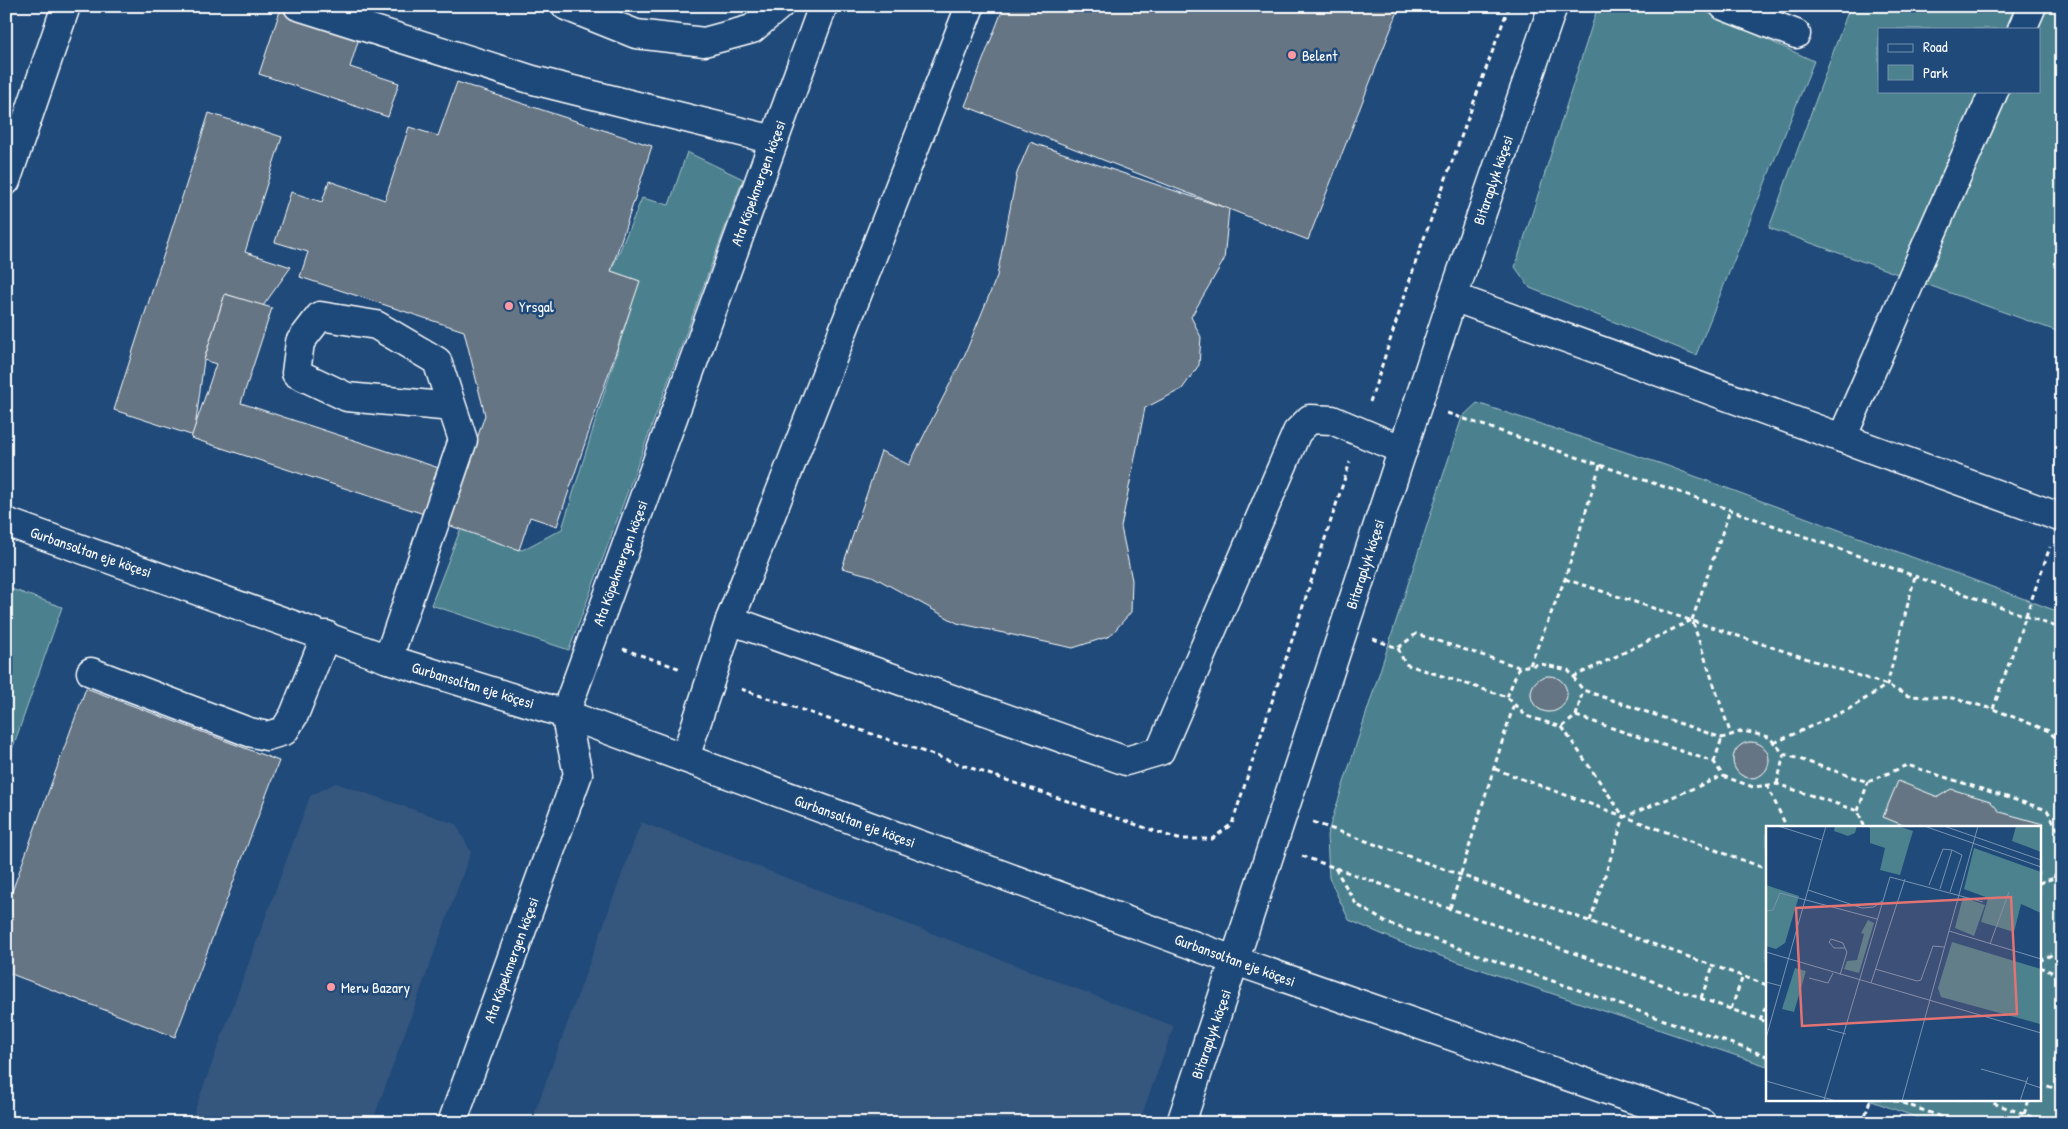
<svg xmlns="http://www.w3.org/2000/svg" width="2068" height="1129" viewBox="0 0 2068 1129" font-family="'Patrick Hand',sans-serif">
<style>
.built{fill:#34577d}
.green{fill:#4c818e;stroke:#a6c0c6;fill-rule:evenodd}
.building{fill:#657584;stroke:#fff}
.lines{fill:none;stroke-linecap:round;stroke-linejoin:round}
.minor-casing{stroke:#fff;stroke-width:31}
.path{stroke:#fff;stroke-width:3;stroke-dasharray:5 4;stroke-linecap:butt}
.minor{stroke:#1f4a7a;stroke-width:28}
.poi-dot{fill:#ff9aa2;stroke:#1f4a7a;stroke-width:2}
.labels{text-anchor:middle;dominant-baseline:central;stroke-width:5;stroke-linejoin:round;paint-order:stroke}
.poi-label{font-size:15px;fill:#fff;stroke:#1f4a7a;text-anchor:start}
.street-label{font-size:15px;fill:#fff;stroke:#1f4a7a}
.inset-road{fill:none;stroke:#7992af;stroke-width:1}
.view{fill:#e47373;fill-opacity:0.15;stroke:#e47373;stroke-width:2.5}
.inset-edge{fill:none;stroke:#fff;stroke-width:2.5}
</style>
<rect width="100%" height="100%" fill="#1f4a7a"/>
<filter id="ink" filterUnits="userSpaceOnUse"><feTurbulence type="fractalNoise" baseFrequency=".02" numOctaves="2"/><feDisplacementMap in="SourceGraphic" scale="10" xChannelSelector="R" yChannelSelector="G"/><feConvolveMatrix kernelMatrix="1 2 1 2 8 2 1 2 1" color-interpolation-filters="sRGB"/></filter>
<g filter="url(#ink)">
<g class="built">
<path d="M336,783L456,824L471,852L372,1123H190L310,796Z"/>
<path d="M641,822L1174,1026L1139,1123H531Z"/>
</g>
<g class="green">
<path d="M1598,6H1693L1814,61L1696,355L1530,288L1515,267Z"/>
<path d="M1850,6H2062V333L1769,228ZM1879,29H2039V91H1879Z"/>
<path d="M687,152L743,179L569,650L431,605L461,528L522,550L562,529L639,281L611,271L642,198L669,205Z"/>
<path d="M1477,403L1665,465L2062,613V1123H1932L1869,1100H2039V828H1767V1066L1402,943L1349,920L1329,878L1327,835L1462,417Z"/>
<path d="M6,587L62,607L6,767Z"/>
</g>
<g class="building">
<path d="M1004,6H1400L1308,240L965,106Z"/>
<path d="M281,8L360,35L350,67L399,83L388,117L259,74Z"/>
<path d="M457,82L652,146L611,271L640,281L557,526L530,517L519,550L448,525L485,415L464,331L300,277L308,252L275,242L291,192L322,202L329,181L385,200L409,127L438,136Z"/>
<path d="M209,113L282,137L245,252L291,267L263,306L225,294L204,360L194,436L114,410Z"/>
<path d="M1030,142L1229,209L1224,260L1191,317L1201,337L1199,365L1182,389L1145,408L1121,527L1132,580L1131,612L1110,636L1073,648L957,623L872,576L842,568L881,451L909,465L965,354L997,276L1017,173Z"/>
<path d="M225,294L272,308L241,403L442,469L427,515L191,438L216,364L204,360Z"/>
<circle cx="1549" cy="694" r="18"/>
<path d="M86,688L279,761L175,1037L6,972V908Z"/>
<circle cx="1751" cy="760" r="18"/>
<path d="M1898,781L1938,797L1951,789L1990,801L2000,812L2043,824L2039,836V828H1910L1883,817Z"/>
</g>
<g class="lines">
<g class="minor-casing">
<g id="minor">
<path d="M298,6L533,80L774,140"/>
<path d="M566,6L636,34L704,42L752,29L779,6"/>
<path d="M1724,6L1796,34"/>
<path d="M2022,29L2032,6"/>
<path d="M6,181L66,6"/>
<path d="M1453,297L2062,518"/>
<path d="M1842,438L1994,91"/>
<path d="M6,522L388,659L565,714L1236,961L1702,1123"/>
<path d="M730,620L1126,761L1160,751L1297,432L1310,419L1332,420L1403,450"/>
<path d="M388,659L463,440L437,361L376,325L320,316L300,342L296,373L347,397L452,407"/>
<path d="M91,672L249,732L267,736L284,731L294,715L326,635"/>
<path d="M685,758L730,620L970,6"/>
<path d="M452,1123L578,774L565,714L823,6"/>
<path d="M1181,1123L1453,297L1553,6"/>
</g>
</g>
<g class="path">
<path d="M1370,402L1419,252L1509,6"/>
<path d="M1447,413L1697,498L2062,629"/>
<path d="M1565,579L1887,685L1908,696L1952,698L1993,709L2049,731L2062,745"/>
<path d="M1692,620L1730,510"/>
<path d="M1373,639L1398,648L1416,634L1519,667L1541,664L1568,670L1583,690L1722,738L1743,731L1769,737L1784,754L1868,782L1907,765L2047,810L2062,837"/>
<path d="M1398,648L1405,664L1507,697L1526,716L1562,727L1576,716L1714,762L1723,776L1753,787L1777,784L1858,811L1865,828"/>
<path d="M623,649L681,669"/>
<path d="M1530,665L1565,579L1600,465"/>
<path d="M1573,677L1692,620L1731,735"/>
<path d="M741,689L1178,839H1212L1232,824L1350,462"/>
<path d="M1507,697L1519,667"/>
<path d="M1993,709L2050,547"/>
<path d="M1576,716L1583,690"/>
<path d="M1562,727L1624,817L1723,776"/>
<path d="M1774,743L1849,709L1887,685L1915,576"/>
<path d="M1714,762L1722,738"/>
<path d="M1495,769L1767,869"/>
<path d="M1777,784L1784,754"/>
<path d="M1767,785L1787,828"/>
<path d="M1858,811L1868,782"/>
<path d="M1313,822L1767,985"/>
<path d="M1302,856L1767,1022"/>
<path d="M1335,868L1356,904L1387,923L1767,1056"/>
<path d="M2054,878L2062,857"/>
<path d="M2039,883L2054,878L2062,881"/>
<path d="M1450,908L1514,704"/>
<path d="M1590,921L1624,817"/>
<path d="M2039,961L2062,950"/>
<path d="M2039,967L2062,976"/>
<path d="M1701,998L1713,966"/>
<path d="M1731,1009L1743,976"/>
<path d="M1760,1020L1767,1003"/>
<path d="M2039,1083L2062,1091"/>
<path d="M1894,1100L1959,1123"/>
<path d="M1985,1100L2048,1123"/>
<path d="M2024,1114L2029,1100"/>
<path d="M1863,1123L1870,1100"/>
<path d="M2060,1123L2062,1114"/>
</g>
<use href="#minor" class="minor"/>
</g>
</g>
<g class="poi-dot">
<circle cx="1292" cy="55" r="5"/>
<circle cx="509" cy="306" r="5"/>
<circle cx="331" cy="987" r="5"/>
</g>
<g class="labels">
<g class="poi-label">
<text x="1302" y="55">Belent</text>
<text x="519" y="306">Yrsgal</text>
<text x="341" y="987">Merw Bazary</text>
</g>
<g class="street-label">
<text transform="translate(1493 180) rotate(-71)">Bitaraplyk köçesi</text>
<text transform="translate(758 183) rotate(-70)">Ata Köpekmergen köçesi</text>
<text transform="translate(91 552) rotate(19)">Gurbansoltan eje köçesi</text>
<text transform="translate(620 563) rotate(-70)">Ata Köpekmergen köçesi</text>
<text transform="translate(1365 564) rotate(-72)">Bitaraplyk köçesi</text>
<text transform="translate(473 685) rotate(17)">Gurbansoltan eje köçesi</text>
<text transform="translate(855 821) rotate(20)">Gurbansoltan eje köçesi</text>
<text transform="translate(511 960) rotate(-70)">Ata Köpekmergen köçesi</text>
<text transform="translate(1235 960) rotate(20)">Gurbansoltan eje köçesi</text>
<text transform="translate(1211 1034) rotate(-71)">Bitaraplyk köçesi</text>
</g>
</g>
<g transform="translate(1766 826)">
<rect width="275" height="275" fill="#1f4a7a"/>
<path d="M69,0H91L89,7L82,10L68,5ZM100,0H132L147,5L134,49L114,44L119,22L104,17V2ZM250,0H275V26L246,15ZM208,22L275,46V87L255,78L248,106L215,96L222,72L198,63ZM0,59L33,70L19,117L10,123L0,120ZM197,71L219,79L208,110L189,102ZM102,94L108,97L93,147L78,143L81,135L91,134L98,108L95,107ZM186,116L275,143L274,198L175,171L172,162ZM29,142L40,145L28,186L16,183Z" fill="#4c818e"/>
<path class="inset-road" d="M12,0L56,14M158,0L275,41M178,0L275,34M163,59L177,23L186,24L196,29L184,66M174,63L186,24M42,64L96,82L108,81L116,75M0,85L7,84L14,67L111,93M183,105L275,133M224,118L243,66M0,126L275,207M109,143L151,155L155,154L167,120L178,121M74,149L81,126L79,122L77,117L65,113L63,116L68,122H79M43,152L62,157L67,147M0,156L15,160M105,157L139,53M61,203L80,208M0,212L60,0M215,243L261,256M0,255L70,275M260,257L275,262M58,274L124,51L217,76M136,275L212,0M254,275L262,251"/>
<path class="view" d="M245,71L251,188L36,200L30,82Z"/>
<rect width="275" height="275" class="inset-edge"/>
</g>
<rect width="2068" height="1129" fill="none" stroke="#1f4a7a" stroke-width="25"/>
<rect x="12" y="12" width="2043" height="1104" fill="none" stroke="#fff" stroke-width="2" filter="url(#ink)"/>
<rect x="1878" y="28" width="162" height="65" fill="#1f4a7a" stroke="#7992af"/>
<rect x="1888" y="44" width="25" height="8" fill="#1f4a7a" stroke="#7992af"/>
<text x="1923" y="52" font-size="15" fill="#ffffff">Road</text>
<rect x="1888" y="65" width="25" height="15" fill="#4c818e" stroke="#7992af"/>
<text x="1923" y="78" font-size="15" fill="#ffffff">Park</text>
</svg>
